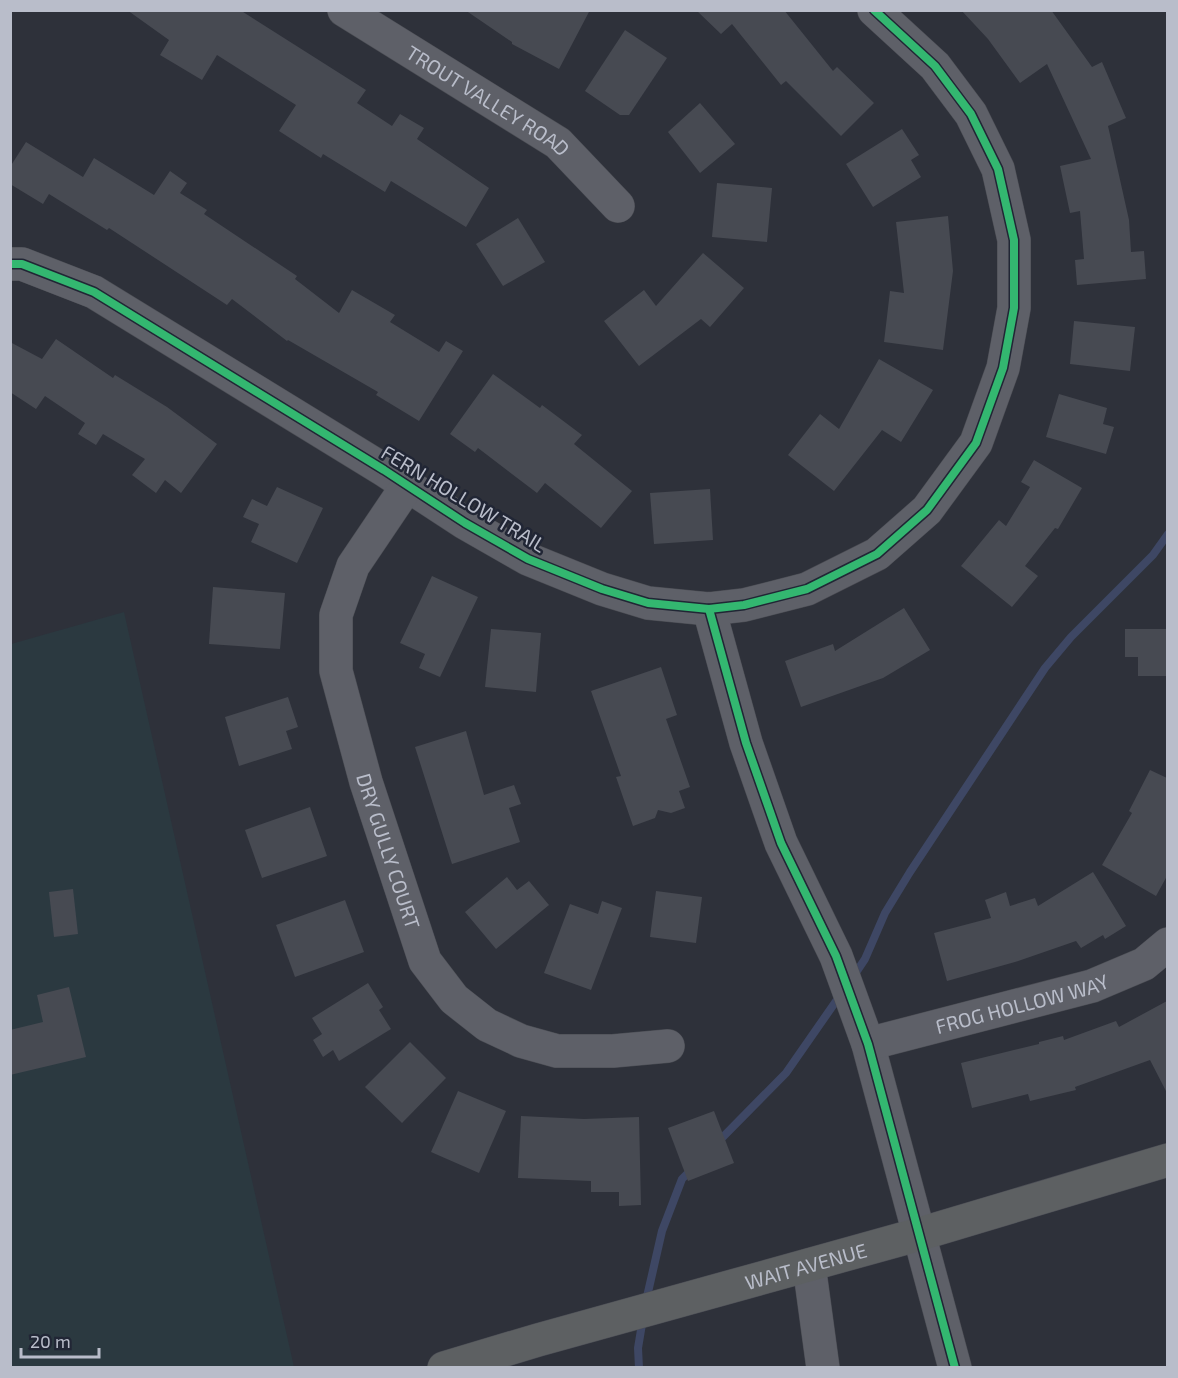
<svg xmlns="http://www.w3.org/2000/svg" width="1178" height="1378" viewBox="0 0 1178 1378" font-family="'Exo 2',sans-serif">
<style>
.green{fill:#2b3940}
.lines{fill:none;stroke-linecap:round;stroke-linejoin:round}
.stream{stroke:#3e4764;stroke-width:8}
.building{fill:#474a52}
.minor-casing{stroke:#4a4c53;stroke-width:34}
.highway-casing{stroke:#4b4d55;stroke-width:34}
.minor{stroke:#5e6068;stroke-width:33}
.highway{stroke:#5d6062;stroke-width:33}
.cycleway-casing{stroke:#212635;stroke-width:11}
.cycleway{stroke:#33b770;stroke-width:8}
.labels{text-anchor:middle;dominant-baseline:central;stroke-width:5;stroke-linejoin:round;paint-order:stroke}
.street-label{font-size:20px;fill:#b9bdca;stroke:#212635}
</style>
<rect width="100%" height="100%" fill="#2e313a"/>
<path class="green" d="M124,612L294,1367L11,1368V644Z"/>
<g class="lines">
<g class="stream">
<path d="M853,977L865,959L885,913L910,872L1045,668L1071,637L1153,555L1168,534"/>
<path d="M717,1143L786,1073L841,994"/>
<path d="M646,1301L662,1231L682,1179L692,1169"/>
<path d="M639,1368L638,1348L643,1318"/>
</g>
</g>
<g class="building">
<path d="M127,10H240L366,90L357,103L392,126L400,114L424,128L417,139L489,188L466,227L391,181L385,192L323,154L321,158L279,131L296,105L217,55L202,80L160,55L169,40Z"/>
<path d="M465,10H590L559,69L512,44V42Z"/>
<path d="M696,10H784L833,71L837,67L874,103L841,136L786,81L781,85L732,24L721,34Z"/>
<path d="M961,10H1051L1092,67L1102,62L1126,118L1108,126L1129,220L1131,252L1144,251L1146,279L1077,285L1075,260L1084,259L1080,211L1070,213L1060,166L1091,159L1047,64L1020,83L988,39Z"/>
<path d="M625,30L667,58L629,115H620L585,91Z"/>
<path d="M700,103L735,144L700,173L668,132Z"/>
<path d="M902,129L919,155L911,160L921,177L873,207L846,164Z"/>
<path d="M26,142L83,177L94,158L154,195L170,171L187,183L180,193L207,210L204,214L297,276L295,279L339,313L352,290L395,315L390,322L439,352L446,341L463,351L419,421L376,395L378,392L288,340L287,341L232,299L227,305L109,228L107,230L49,194L43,204L10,184V167Z"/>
<path d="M717,183L772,188L767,242L712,237Z"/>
<path d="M948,216L953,271L943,350L884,342L890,291L904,293L896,222Z"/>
<path d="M518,218L545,262L503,286L476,244Z"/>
<path d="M703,253L744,288L710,327L701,319L639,366L604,321L644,290L656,306Z"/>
<path d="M1074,321L1135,327L1130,371L1070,364Z"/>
<path d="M56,339L113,378L115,375L167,407L217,444L181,493L165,480L156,493L132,475L145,459L103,434L96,445L78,434L85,423L45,396L36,409L10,392V342L42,359Z"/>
<path d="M879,359L933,390L901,442L882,430L834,491L788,455L820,414L839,429Z"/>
<path d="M493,374L540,408L542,405L582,435L574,444L632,491L601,528L545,483L537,493L478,448L475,452L450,434Z"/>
<path d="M1059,394L1107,408L1103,424L1114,427L1106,454L1046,437Z"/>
<path d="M1034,460L1082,488L1058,529L1055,528L1025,566L1038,576L1012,607L961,566L999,520L1006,526L1030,487L1021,482Z"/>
<path d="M277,487L323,508L297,563L251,542L259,524L243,517L252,499L267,506Z"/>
<path d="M710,489L713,540L654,544L650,493Z"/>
<path d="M432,576L478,597L440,677L419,668L425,654L400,643Z"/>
<path d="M213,587L285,593L280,649L209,644Z"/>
<path d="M904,608L930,650L883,678L801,707L785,661L833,644L835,651Z"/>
<path d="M491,629L541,633L536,692L485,687Z"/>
<path d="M1125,629H1167V676H1138V657H1125Z"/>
<path d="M661,667L677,715L666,719L690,787L679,791L685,808L671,813L658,810L655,818L633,826L616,777L621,776L591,691Z"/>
<path d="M288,697L298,727L286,731L292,749L239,766L225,717Z"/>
<path d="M466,731L484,795L514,785L521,804L509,808L520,842L452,864L415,747Z"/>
<path d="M1150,770L1167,778V876L1156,896L1102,865L1132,813L1129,811Z"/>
<path d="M310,807L327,856L262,878L245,830Z"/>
<path d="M1093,872L1126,926L1105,939L1103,935L1081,948L1076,941L1015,962L947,981L934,933L991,918L985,900L1006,892L1010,906L1035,898L1038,906Z"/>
<path d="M507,877L517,890L529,881L549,905L496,949L465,912Z"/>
<path d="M73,889L78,934L54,937L49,892Z"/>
<path d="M656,891L702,897L696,943L650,937Z"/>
<path d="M345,900L364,952L295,977L276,925Z"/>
<path d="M602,901L622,908L591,990L544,973L570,904L598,914Z"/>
<path d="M368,983L383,1007L379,1010L391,1029L339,1061L333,1050L323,1057L313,1040L322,1034L312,1018Z"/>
<path d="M69,987L86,1057L10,1075V1030L43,1022L37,995Z"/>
<path d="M1167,1001V1093L1150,1060L1075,1087L1076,1090L1030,1101L1028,1094L972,1108L961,1063L1039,1044V1042L1063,1036L1064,1040L1116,1021L1119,1027Z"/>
<path d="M410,1042L446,1078L402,1123L365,1087Z"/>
<path d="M458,1091L506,1111L479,1173L431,1152Z"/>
<path d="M714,1111L734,1163L688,1181L668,1128Z"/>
<path d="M521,1116L584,1119L639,1117L641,1205L619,1206V1192H591V1181L518,1178Z"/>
</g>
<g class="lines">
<g class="minor-casing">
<g id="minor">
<path id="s1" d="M344,10L558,143L618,206"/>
<path d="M10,264H22L94,292L384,470L465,523L528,559L602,589L648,603L709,609L744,605L807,589L877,554L927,510L976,443L1003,368L1014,308V240L998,169L971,114L935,66L874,10"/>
<path id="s2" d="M407,486L353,566L336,615V671L366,782L425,961L454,999L487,1025L521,1041L557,1051H613L668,1046"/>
<path d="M709,609L746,743L781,843L836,956L868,1044L955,1368"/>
<path id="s3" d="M868,1044L1092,986L1144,964L1168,944"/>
<path d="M809,1265L823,1368"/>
</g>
</g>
<g class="highway-casing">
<g id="highway">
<path id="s4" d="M444,1368L538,1340L920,1234L1168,1160"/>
</g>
</g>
<use href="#minor" class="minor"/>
<use href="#highway" class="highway"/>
<g class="cycleway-casing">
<g id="cycleway">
<path d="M10,264H22L94,292L384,470L465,523L528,559L602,589L648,603L709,609L744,605L807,589L877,554L927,510L976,443L1003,368L1014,308V240L998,169L971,114L935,66L874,10"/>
<path d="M709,609L746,743L781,843L836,956L868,1044L955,1368"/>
</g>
</g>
<use href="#cycleway" class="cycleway"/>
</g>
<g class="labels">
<g class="street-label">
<text stroke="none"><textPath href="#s1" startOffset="170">TROUT VALLEY ROAD</textPath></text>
<text transform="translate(464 498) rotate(31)">FERN HOLLOW TRAIL</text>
<text stroke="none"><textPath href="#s2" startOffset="392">DRY GULLY COURT</textPath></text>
<text stroke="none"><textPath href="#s3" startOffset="159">FROG HOLLOW WAY</textPath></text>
<text stroke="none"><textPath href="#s4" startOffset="376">WAIT AVENUE</textPath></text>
</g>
</g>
<rect width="1178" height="1378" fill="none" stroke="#b9bdca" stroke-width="24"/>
<path d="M21 1348v9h78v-9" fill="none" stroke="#b9bdca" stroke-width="3"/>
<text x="30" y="1348" font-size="18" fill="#b9bdca" stroke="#212635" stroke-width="4.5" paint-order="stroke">20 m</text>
</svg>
